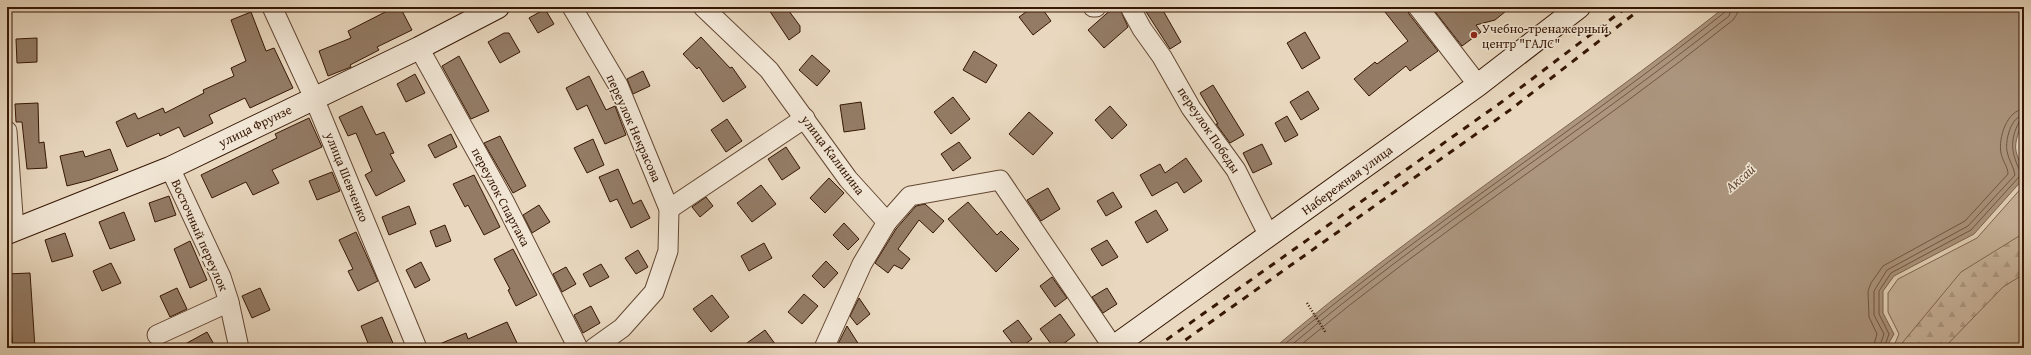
<svg xmlns="http://www.w3.org/2000/svg" width="2031" height="355" viewBox="0 0 2031 355" font-family="'Gentium Book Plus',serif">
<style>
.grass{fill:#cbb79f;stroke:#806752}
.forest{fill:url(#forest-firs);stroke:#806752}
.water{fill:#ac967f;stroke:#7d634e}
.lines{fill:none;stroke-linecap:round;stroke-linejoin:round}
.shore{stroke:#715642;stroke-width:1}
.building{fill:#937b65;stroke:#361704}
.street-casing{stroke:#634733;stroke-width:21}
.secondary-casing{stroke:#361704;stroke-width:24}
.path{stroke:#361704;stroke-width:2.5;stroke-dasharray:1 2;stroke-linecap:butt}
.street{stroke:#f1e6d5;stroke-width:19}
.secondary{stroke:#f1e6d5;stroke-width:22}
.rail{stroke:#361704;stroke-width:3;stroke-dasharray:7 7;stroke-linecap:butt}
.poi-dot{fill:#8f2418;stroke:#f1e6d5;stroke-width:1.5}
.labels{text-anchor:middle;dominant-baseline:central;stroke-width:3;stroke-linejoin:round;paint-order:stroke}
.poi-label{font-size:13px;fill:#361704;stroke:#f1e6d5;text-anchor:start}
.street-label{font-size:13px;fill:#361704;stroke:#f1e6d5}
.water-label{font-size:14px;font-style:italic;fill:#654a35;stroke:#f1e6d5}
</style>
<defs>
<pattern id="forest-firs" width="22" height="20" patternUnits="userSpaceOnUse"><rect width="22" height="20" fill="#cbb79f"/><path d="M5 1l3.5 6h-7zM16 11l3.5 6h-7z" fill="#af9d87"/></pattern>
</defs>
<rect width="100%" height="100%" fill="#e9d8bf"/>
<filter id="stains"><feTurbulence type="fractalNoise" baseFrequency=".005" numOctaves="4"/><feColorMatrix values="0 0 0 0 .2 0 0 0 0 .09 0 0 0 0 .02 0 0 0 .5 -.17"/></filter>
<radialGradient id="worn" r=".72"><stop offset=".6" stop-color="#630" stop-opacity="0"/><stop offset="1" stop-color="#630" stop-opacity=".3"/></radialGradient>
<path class="grass" d="M2024,185V348H1893L1899,334L1888,312V293L1898,279L1977,238Z"/>
<path class="forest" d="M2024,233V274L2003,287L1944,348H1898L1961,272Z"/>
<path class="water" d="M1725,7H2024V120C2020,129 2014,141 2016,151C2018,160 2024,168 2024,178L1974,234L1894,276L1883,291V313L1894,334L1886,348H1274C1418,226 1577,124 1725,7Z"/>
<g class="lines">
<g class="shore">
<path d="M2024,120L2019,122C2010,140 2011,151 2019,169L2024,171"/>
<path d="M1280,348C1423,228 1580,128 1725,12L1727,7"/>
<path d="M1288,348C1429,229 1585,130 1729,16L1732,7"/>
<path d="M1297,348C1436,231 1591,134 1733,20L1737,14L1738,7"/>
<path d="M1873,348L1877,334L1869,317L1868,291L1871,283L1883,266L1965,221L2008,174C2008,167 2002,160 2001,153C1998,138 2007,110 2024,109"/>
<path d="M1879,348L1884,334L1874,315V291L1887,270L1968,226L2015,175C2014,167 2008,159 2007,151C2005,140 2011,116 2024,115"/>
<path d="M1884,348L1889,334L1879,314V291L1891,273L1971,230L2019,177L2024,176"/>
</g>
</g>
<g class="building">
<path d="M395,7H400L412,30L377,47L379,50L350,65L351,67L328,76L319,51L351,38L348,31Z"/>
<path d="M767,7H786L800,26V32L789,40Z"/>
<path d="M1033,7H1041L1051,21L1033,35L1019,17Z"/>
<path d="M1114,7H1119L1128,27L1104,48L1088,30Z"/>
<path d="M1143,7H1161L1181,42L1170,49Z"/>
<path d="M1392,7H1407L1409,14L1438,51L1410,71L1406,66L1369,96L1354,79L1375,62L1377,64L1408,41L1385,12Z"/>
<path d="M1436,7H1511L1495,20L1476,25L1481,32L1462,46L1433,9Z"/>
<path d="M545,9L554,24L538,33L529,18Z"/>
<path d="M251,12L266,51L274,48L293,88L250,108L245,98L209,115L213,123L184,137L179,127L160,136L159,133L127,147L116,122L135,113L138,119L163,108L165,113L204,93L203,90L234,76L231,68L246,61L231,20Z"/>
<path d="M1305,32L1320,58L1302,69L1287,43Z"/>
<path d="M504,33H509L520,52L500,63L488,42Z"/>
<path d="M701,37L730,68L732,67L746,87L723,102L699,67L697,69L683,54Z"/>
<path d="M37,38V62L17,63L16,39Z"/>
<path d="M974,51L997,65L986,83L963,70Z"/>
<path d="M812,55L830,71L817,86L799,70Z"/>
<path d="M459,56L489,111L471,119L442,66Z"/>
<path d="M643,71L650,86L633,94L627,79Z"/>
<path d="M415,74L425,93L406,102L397,84Z"/>
<path d="M589,76L606,110L615,106L626,135L605,144L587,105L577,110L566,88Z"/>
<path d="M1213,85L1244,135L1230,143L1216,124H1218L1200,93Z"/>
<path d="M1308,91L1319,109L1301,120L1290,102Z"/>
<path d="M953,97L970,119L951,134L934,112Z"/>
<path d="M861,102L865,129L844,132L840,105Z"/>
<path d="M38,103L39,143L44,142L47,168L27,169L22,122H16L15,104Z"/>
<path d="M362,106L376,135L384,132L394,153L390,154L405,181L376,196L365,175L372,171L356,133L348,136L339,117Z"/>
<path d="M1110,106L1127,125L1112,139L1095,120Z"/>
<path d="M1029,112L1053,133L1033,155L1009,134Z"/>
<path d="M1287,116L1298,135L1285,142L1275,123Z"/>
<path d="M309,118L322,147L272,170L279,183L253,195L246,182L212,198L201,175L277,138L275,134Z"/>
<path d="M727,119L742,141L726,152L711,130Z"/>
<path d="M451,134L457,147L435,158L428,145Z"/>
<path d="M500,136L526,186L513,193L484,143Z"/>
<path d="M593,139L604,165L587,173L574,148Z"/>
<path d="M959,142L971,158L953,171L941,154Z"/>
<path d="M1262,144L1272,164L1253,173L1243,153Z"/>
<path d="M786,147L800,168L782,180L768,159Z"/>
<path d="M110,149L118,170L90,180L67,186L60,156L83,151L85,157Z"/>
<path d="M1186,158L1202,181L1184,193L1177,182L1152,196L1140,175L1160,164L1165,173Z"/>
<path d="M618,169L633,204L641,200L650,218L631,228L617,199L610,202L599,177Z"/>
<path d="M332,172L340,191L317,200L309,181Z"/>
<path d="M474,175L500,227L484,235L468,205L465,207L453,184Z"/>
<path d="M829,178L844,193L825,213L810,198Z"/>
<path d="M761,185L776,204L752,222L737,203Z"/>
<path d="M1048,188L1060,209L1041,221L1027,200Z"/>
<path d="M1113,192L1122,207L1106,216L1097,201Z"/>
<path d="M169,196L176,215L155,222L149,203Z"/>
<path d="M706,197L713,206L700,217L692,207Z"/>
<path d="M968,202L997,235L1001,231L1019,249L996,272L948,219Z"/>
<path d="M925,204L944,221L933,233L919,220L898,249L910,259L902,269L894,265L888,273L875,263L896,229L916,206Z"/>
<path d="M539,205L550,222L532,233L523,215Z"/>
<path d="M409,206L416,224L389,235L382,217Z"/>
<path d="M1156,210L1168,230L1147,243L1135,222Z"/>
<path d="M124,212L135,240L110,249L99,222Z"/>
<path d="M844,223L859,239L848,250L833,235Z"/>
<path d="M445,225L451,241L436,247L430,231Z"/>
<path d="M356,232L378,281L358,291L348,271L353,269L339,240Z"/>
<path d="M65,233L73,256L52,262L45,240Z"/>
<path d="M1107,240L1118,257L1102,266L1091,249Z"/>
<path d="M190,241L207,280L190,288L174,249Z"/>
<path d="M764,243L772,258L749,271L741,256Z"/>
<path d="M513,249L537,295L516,306L508,290L510,289L494,259Z"/>
<path d="M638,250L648,267L636,274L625,258Z"/>
<path d="M826,261L838,273L824,288L812,276Z"/>
<path d="M421,262L430,280L415,288L406,270Z"/>
<path d="M111,263L121,283L102,291L93,271Z"/>
<path d="M601,264L609,277L590,287L583,274Z"/>
<path d="M566,267L576,284L562,292L553,274Z"/>
<path d="M30,273L35,348H13L9,293L7,294V274Z"/>
<path d="M1052,277L1067,298L1055,307L1040,286Z"/>
<path d="M177,288L187,309L170,317L160,296Z"/>
<path d="M260,288L270,310L252,318L242,296Z"/>
<path d="M1107,288L1117,304L1103,313L1092,297Z"/>
<path d="M804,294L818,306L802,324L788,312Z"/>
<path d="M712,295L729,317L711,332L693,309Z"/>
<path d="M859,298L870,314L857,325L850,316Z"/>
<path d="M591,306L600,323L583,333L574,315Z"/>
<path d="M1060,314L1075,335L1058,348H1054L1040,329Z"/>
<path d="M382,317L395,348H370L361,326Z"/>
<path d="M1018,320L1032,339L1020,348H1016L1003,331Z"/>
<path d="M507,322L518,345L510,348H430L466,333L468,339Z"/>
<path d="M847,326L861,348H840L838,344Z"/>
<path d="M765,330L778,348H740Z"/>
<path d="M207,332L216,348H178Z"/>
</g>
<g class="lines">
<g class="street-casing">
<g id="street">
<path d="M272,7L314,98L417,348"/>
<path d="M572,7L618,85L669,209L668,251L654,292L622,328L594,348"/>
<path d="M703,7L769,70L848,179L887,222L910,196L1000,180L1113,347"/>
<path d="M1093,7H1096"/>
<path d="M1130,7L1142,29L1162,57L1191,108L1236,170L1269,236"/>
<path d="M1418,7L1478,85"/>
<path d="M419,48L504,201L578,348"/>
<path d="M7,131L14,230"/>
<path d="M170,168L221,277L229,302L239,348"/>
<path d="M669,209L805,118"/>
<path d="M157,335L229,302"/>
<path d="M824,348L862,264L887,222"/>
</g>
</g>
<g class="secondary-casing">
<g id="secondary">
<path d="M7,233L170,168L419,48L498,7"/>
<path d="M1112,348L1478,85L1579,7"/>
</g>
</g>
<path class="path" d="M1307,303L1326,333"/>
<use href="#street" class="street"/>
<use href="#secondary" class="secondary"/>
<g class="rail">
<path d="M1155,348L1503,101L1627,7"/>
<path d="M1174,348L1510,110L1643,7"/>
</g>
</g>
<circle class="poi-dot" cx="1474" cy="35" r="4"/>
<g class="labels">
<g class="poi-label">
<text x="1482" y="28">Учебно-тренажерный<tspan x="1482" dy="15">центр "ГАЛС"</tspan></text>
</g>
<g class="street-label">
<text transform="translate(255 126) rotate(-26)">улица Фрунзе</text>
<text transform="translate(634 128) rotate(66)">переулок Некрасова</text>
<text transform="translate(1209 130) rotate(56)">переулок Победы</text>
<text transform="translate(833 155) rotate(53)">улица Калинина</text>
<text transform="translate(347 177) rotate(68)">улица Шевченко</text>
<text transform="translate(1347 180) rotate(-36)">Набережная улица</text>
<text transform="translate(501 197) rotate(62)">переулок Спартака</text>
<text transform="translate(200 235) rotate(66)">Восточный переулок</text>
</g>
<g class="water-label">
<text transform="translate(1740 178) rotate(-41)">Аксай</text>
</g>
</g>
<rect width="2031" height="355" fill="none" stroke="#e9d8bf" stroke-width="24"/>
<rect x="8" y="8" width="2015" height="339" fill="none" stroke="#361704" stroke-width="2"/>
<rect x="12" y="12" width="2007" height="331" fill="none" stroke="#361704"/>
<rect width="100%" height="100%" filter="url(#stains)"/>
<rect width="100%" height="100%" fill="url(#worn)"/>
</svg>
